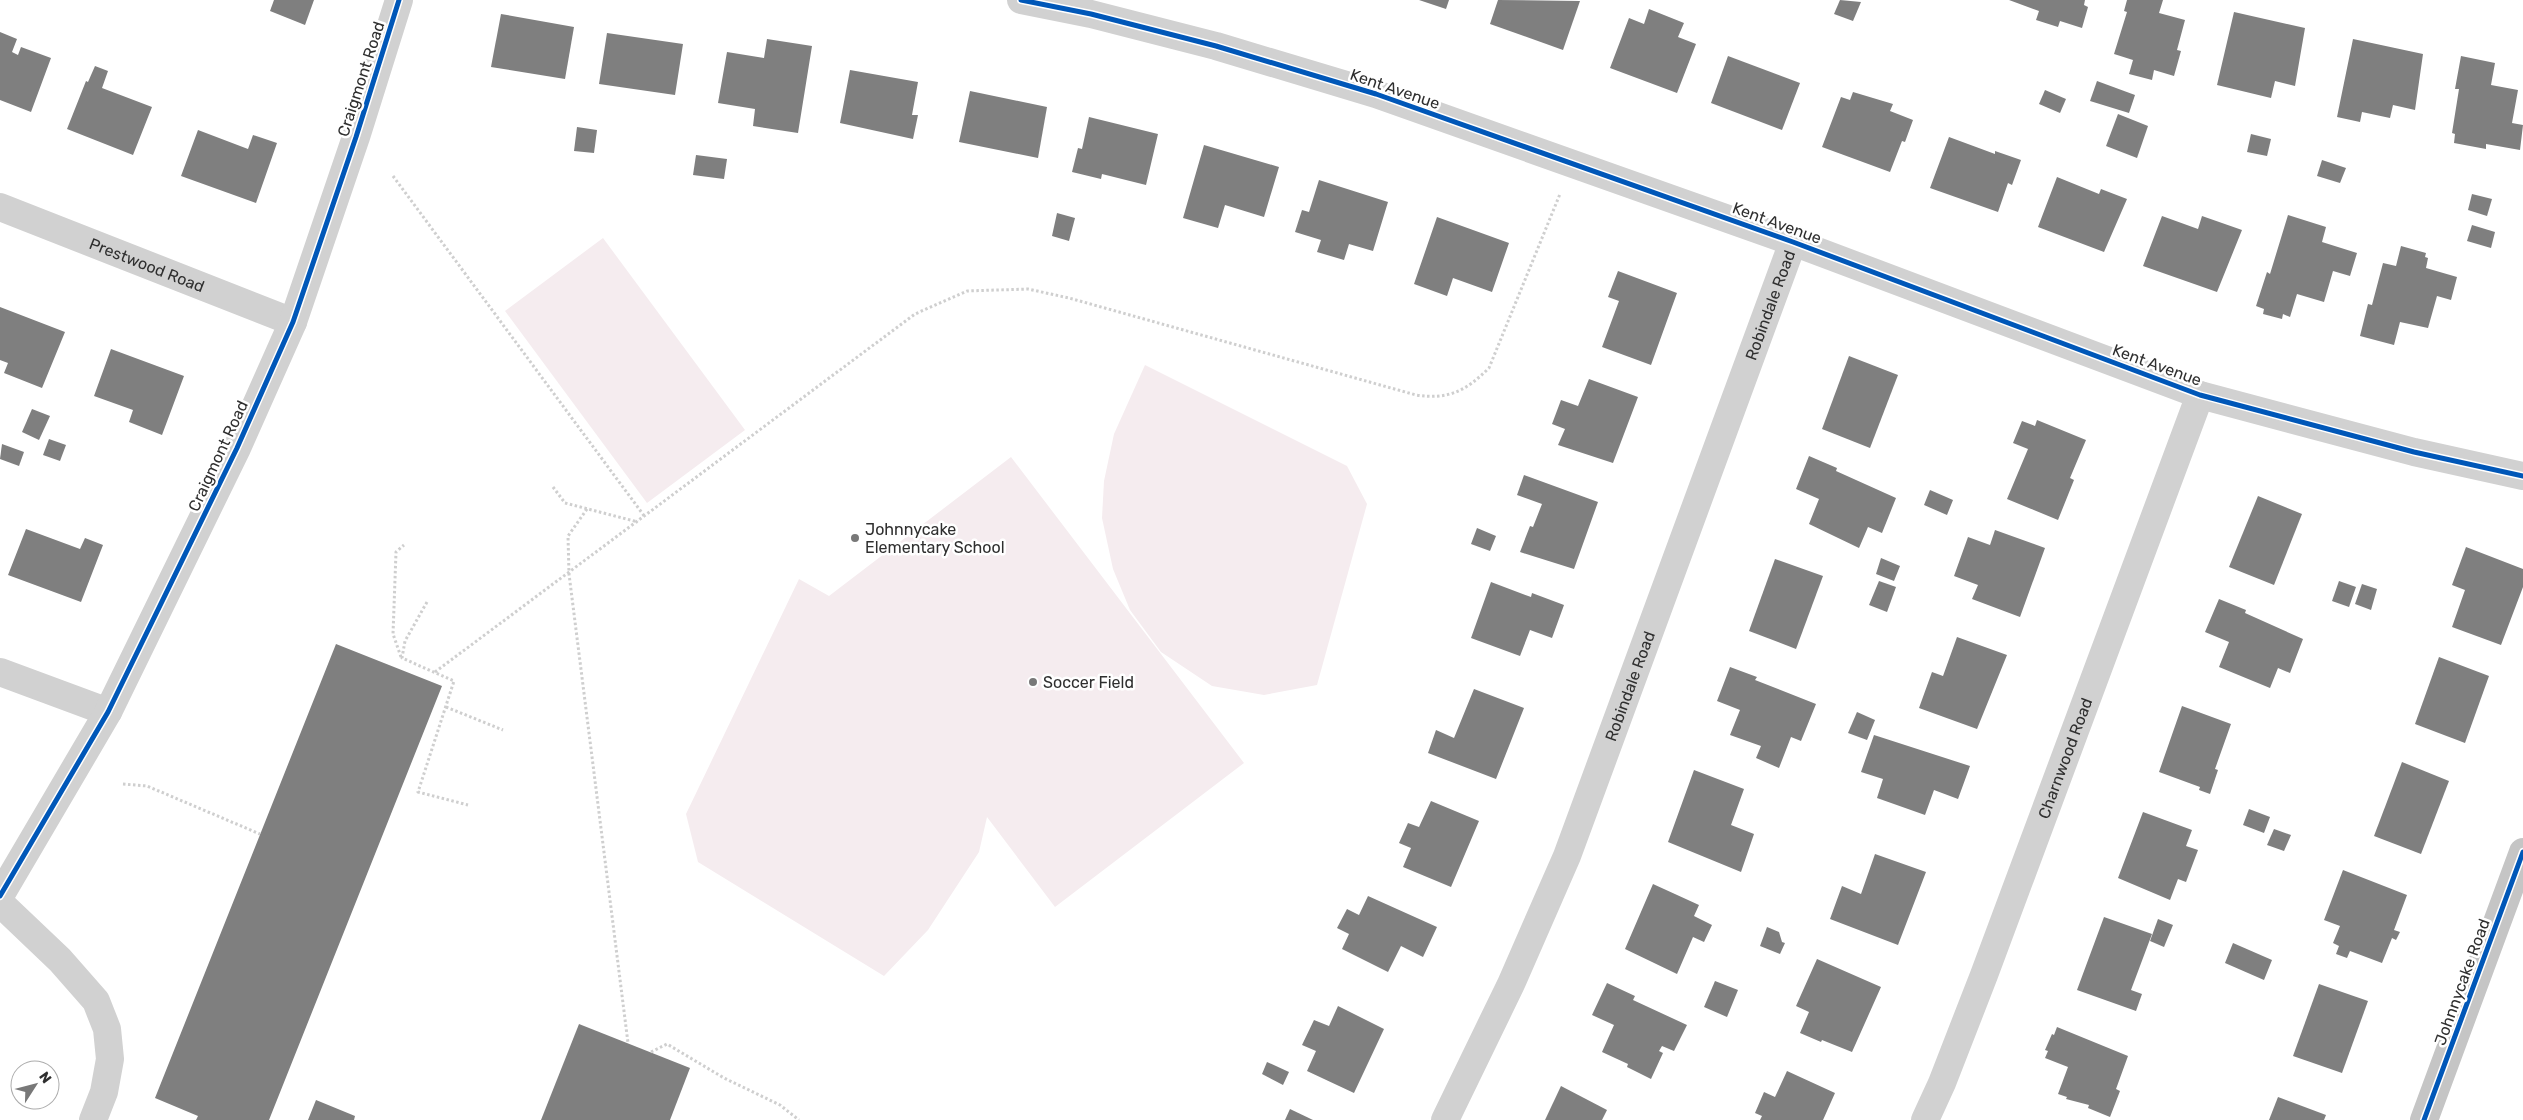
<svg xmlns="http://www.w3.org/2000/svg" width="2523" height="1120" viewBox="0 0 2523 1120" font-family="Rubik,sans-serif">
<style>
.green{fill:#f5ecef}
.building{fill:#7f7f7f}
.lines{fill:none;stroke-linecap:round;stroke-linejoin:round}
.path{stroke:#cfcfcf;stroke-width:3;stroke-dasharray:2.5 2.5;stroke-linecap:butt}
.minor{stroke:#d1d1d1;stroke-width:28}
.major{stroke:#c5c5c5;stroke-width:28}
.cycleway-casing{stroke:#fff;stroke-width:8}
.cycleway{stroke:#0057b8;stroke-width:5}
.poi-dot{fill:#787878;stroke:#fff;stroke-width:2}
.labels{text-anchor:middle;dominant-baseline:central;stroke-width:5;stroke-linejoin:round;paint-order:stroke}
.street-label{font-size:16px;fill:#2f2f2f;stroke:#fff}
.poi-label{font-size:16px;fill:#2f2f2f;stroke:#fff;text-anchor:start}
</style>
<rect width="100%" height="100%" fill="#fff"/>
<g class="green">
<path d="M603,238L745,430L647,503L505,311Z"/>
<path d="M1145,365L1347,466L1367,504L1317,685L1264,695L1212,686L1161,652L1130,610L1113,569L1102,518L1104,481L1114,434Z"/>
<path d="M1011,457L1244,763L1055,907L987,817L979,852L928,930L884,976L698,862L686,814L799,579L829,596Z"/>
</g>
<g class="building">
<path d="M274,0H314L305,25L270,11Z"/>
<path d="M1419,0H1449L1446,9Z"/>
<path d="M1498,0L1580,1L1563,50L1490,24Z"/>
<path d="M1840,0L1861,2L1853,21L1834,14Z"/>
<path d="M2009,0H2085L2084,5L2088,7L2082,28L2060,21L2058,27L2036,20L2039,11Z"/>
<path d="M2127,0H2163L2159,13L2185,20L2177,50L2181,51L2174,76L2154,70L2152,80L2129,74L2133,60L2114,54L2127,12L2124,11Z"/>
<path d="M1649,9L1684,23L1678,37L1696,44L1677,93L1610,68L1629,18L1644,24Z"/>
<path d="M2234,12L2305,28L2295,86L2275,81L2271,98L2217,85Z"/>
<path d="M501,14L574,27L565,79L491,67Z"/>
<path d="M0,32L17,39L12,52L18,55L21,47L51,58L31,112L0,100Z"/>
<path d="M607,33L683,44L675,95L599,84Z"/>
<path d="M767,39L812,46L798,133L753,126L755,109L718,103L727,52L764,58Z"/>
<path d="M2353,39L2423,54L2415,110L2393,105L2390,118L2362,112L2360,122L2337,117Z"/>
<path d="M1728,56L1800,83L1782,130L1711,103Z"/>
<path d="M2461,56L2495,63L2491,85L2518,90L2512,123L2523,125L2520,150L2486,144V149L2454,143L2455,134L2452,133L2459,89H2455Z"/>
<path d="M95,66L108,71L102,88L152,107L133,155L67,129L86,81L88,82Z"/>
<path d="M850,70L918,82L912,115H918L913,139L840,123Z"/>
<path d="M2097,81L2135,95L2129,113L2090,101Z"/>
<path d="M2045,90L2066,99L2060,113L2039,104Z"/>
<path d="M970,91L1047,107L1038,158L959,142Z"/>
<path d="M1853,92L1893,104L1890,111L1913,120L1905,142L1902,141L1890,172L1822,147L1841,97L1850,100Z"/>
<path d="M2118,114L2148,126L2137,158L2106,146Z"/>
<path d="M1089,117L1158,134L1146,185L1102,174L1101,179L1072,172L1078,148L1082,149Z"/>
<path d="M577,127L597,130L594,153L574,151Z"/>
<path d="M198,130L248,149L253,135L277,143L256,203L181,176Z"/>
<path d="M2251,134L2271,139L2267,156L2247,152Z"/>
<path d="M1949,137L1995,154V151L2021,160L2012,185L2008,183L1998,212L1930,188Z"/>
<path d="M1204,145L1279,167L1264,217L1225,205L1218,228L1183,218Z"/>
<path d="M696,155L727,159L724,179L693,175Z"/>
<path d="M2322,160L2346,168L2340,183L2317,176Z"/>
<path d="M2057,177L2099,194L2101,189L2127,199L2104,252L2038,227Z"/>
<path d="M1319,180L1388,202L1373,251L1349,244L1344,260L1317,252L1321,240L1295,232L1302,210L1309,212Z"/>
<path d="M2472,194L2492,199L2487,216L2468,210Z"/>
<path d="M1057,213L1075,218L1069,241L1052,236Z"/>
<path d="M2288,215L2326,227L2322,242L2357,253L2350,276L2333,271L2324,302L2297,294L2290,317L2283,314L2282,319L2263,314L2264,309L2256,306L2267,272L2270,274Z"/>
<path d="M2162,216L2198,229L2202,216L2242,230L2217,292L2143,266Z"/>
<path d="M1437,217L1509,243L1492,292L1453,278L1447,296L1414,284Z"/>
<path d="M2472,225L2495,232L2491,248L2467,241Z"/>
<path d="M2401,246L2426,253L2425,257L2428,258L2426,268L2457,277L2451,300L2437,296L2428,328L2400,322L2394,345L2360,336L2368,304L2372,305L2383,263L2396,266Z"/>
<path d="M1618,271L1677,293L1651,365L1602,347L1619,301L1608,297Z"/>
<path d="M0,307L65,332L42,388L4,373L8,363L0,360Z"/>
<path d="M111,349L184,376L162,435L129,422L133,410L94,396Z"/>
<path d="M1849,356L1898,375L1870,448L1822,429Z"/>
<path d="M1589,379L1638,397L1613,463L1558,445L1565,429L1552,424L1561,400L1578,406Z"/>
<path d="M32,409L50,416L39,440L22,432Z"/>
<path d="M2037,420L2086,440L2070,478L2074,480L2058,520L2007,499L2028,449L2013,443L2022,421L2035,426Z"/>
<path d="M49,439L66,445L60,461L43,455Z"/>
<path d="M2,444L24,452L19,466L0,459Z"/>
<path d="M1809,456L1837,468L1836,471L1896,498L1882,533L1868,527L1859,548L1809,524L1819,499L1796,489Z"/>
<path d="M1524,475L1598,502L1574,569L1520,552L1530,526L1533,527L1542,504L1517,495Z"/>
<path d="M1930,490L1953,500L1947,515L1924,505Z"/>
<path d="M2258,496L2302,514L2274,585L2229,567Z"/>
<path d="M1477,528L1496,536L1490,551L1471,544Z"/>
<path d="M26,529L80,549L85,538L103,545L81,602L8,575Z"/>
<path d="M1995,530L2045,548L2020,617L1972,599L1978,585L1954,576L1968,537L1990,545Z"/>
<path d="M2466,547L2523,569V587L2501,645L2452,627L2465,590L2452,585Z"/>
<path d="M1881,558L1900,566L1894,581L1876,574Z"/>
<path d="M1775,559L1823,576L1796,649L1749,631Z"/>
<path d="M1879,581L1896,587L1887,612L1869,605Z"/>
<path d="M2339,581L2356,587L2349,607L2332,601Z"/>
<path d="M1491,582L1531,597L1532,593L1564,605L1552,638L1530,630L1520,656L1471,638Z"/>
<path d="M2362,584L2377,589L2371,610L2355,604Z"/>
<path d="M2219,599L2246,610L2245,613L2303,639L2290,673L2278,668L2270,688L2219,667L2229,642L2205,632Z"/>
<path d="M1957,637L2007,655L1977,729L1919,708L1932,672L1943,676Z"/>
<path d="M336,644L442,686L269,1120H196L198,1116L155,1098Z"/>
<path d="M2439,657L2489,676L2465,743L2415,724Z"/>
<path d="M1730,667L1757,677L1755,680L1816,704L1801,741L1791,737L1779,768L1756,758L1761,746L1730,735L1740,710L1717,701Z"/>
<path d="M1474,689L1524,708L1496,779L1428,753L1436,730L1454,738Z"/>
<path d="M2182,706L2231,724L2215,769L2218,770L2210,794L2199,790L2200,787L2159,772Z"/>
<path d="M1857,712L1875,720L1867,740L1848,733Z"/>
<path d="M1874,735L1970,766L1958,799L1934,790L1925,815L1877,798L1883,779L1861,772Z"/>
<path d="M2402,762L2449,781L2421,854L2374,836Z"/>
<path d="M1694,770L1744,789L1731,825L1754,834L1741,872L1668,842Z"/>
<path d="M1431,801L1479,821L1451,887L1403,867L1411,848L1399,843L1408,823L1419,827Z"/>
<path d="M2249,809L2270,817L2264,833L2243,825Z"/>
<path d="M2143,812L2192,830L2186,846L2198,850L2186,882L2178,879L2170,900L2118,878Z"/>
<path d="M2274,829L2291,835L2284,851L2267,845Z"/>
<path d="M1875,854L1926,872L1898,945L1830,919L1842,886L1861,894Z"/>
<path d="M2343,870L2407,895L2394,930L2400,932L2396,940L2392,938L2382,963L2350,951L2347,958L2336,954L2339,946L2333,943L2340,926L2324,920Z"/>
<path d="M1653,884L1699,905L1694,916L1712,925L1704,942L1693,937L1677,974L1625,949Z"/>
<path d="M1368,896L1437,927L1423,957L1401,946L1388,972L1342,949L1349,934L1337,928L1347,909L1359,915Z"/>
<path d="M2104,917L2152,934L2131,990L2142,994L2136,1011L2077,990Z"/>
<path d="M2158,919L2173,925L2164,947L2150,941Z"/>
<path d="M1767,927L1779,932L1782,942L1785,943L1780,954L1760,946Z"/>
<path d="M2233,943L2272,960L2264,980L2225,963Z"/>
<path d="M1817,959L1881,987L1852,1052L1822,1040L1821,1042L1800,1033L1809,1012L1796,1006Z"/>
<path d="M1715,981L1738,990L1727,1017L1704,1007Z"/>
<path d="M1607,983L1635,996L1633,1000L1687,1025L1674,1051L1662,1046L1659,1051L1663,1053L1651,1079L1627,1067L1628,1064L1602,1052L1614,1025L1592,1015Z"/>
<path d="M2319,984L2368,1001L2342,1073L2293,1056Z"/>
<path d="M1338,1006L1384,1029L1354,1093L1307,1071L1316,1051L1302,1045L1314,1020L1329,1026Z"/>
<path d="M579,1024L690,1068L670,1120H541Z"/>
<path d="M2057,1027L2128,1056L2116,1089L2120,1091L2110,1117L2088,1108L2089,1105L2066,1099L2067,1097L2058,1094L2068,1067L2045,1058L2048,1051L2045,1050L2052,1034L2054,1035Z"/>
<path d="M1267,1062L1289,1072L1283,1085L1262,1074Z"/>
<path d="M1787,1071L1835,1093L1823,1120H1760L1762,1116L1755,1113L1764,1092L1775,1097Z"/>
<path d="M1561,1086L1607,1110L1602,1120H1545Z"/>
<path d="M2278,1097L2326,1115L2324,1120H2269Z"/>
<path d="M316,1100L355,1116L354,1120H308Z"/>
<path d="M1290,1109L1313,1120H1285Z"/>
</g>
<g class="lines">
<g class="path">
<path d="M393,176L645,517"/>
<path d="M553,487L565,503L638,522"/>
<path d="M587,509L568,536L569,574L628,1043"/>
<path d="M427,602L405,641L402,658L454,681L418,792L468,805"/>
<path d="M401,657L393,634L396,552L404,545"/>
<path d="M435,672L915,314L967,291L1028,289L1069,298L1416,395C1448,400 1466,391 1489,368L1560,194"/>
<path d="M446,707L503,730"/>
<path d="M123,784L147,786L260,834"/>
<path d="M651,1052L667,1044L724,1078L780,1105L799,1120"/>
</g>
<g class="minor">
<path d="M1021,0L1091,14L1216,46L1376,94L1793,242L2200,395L2414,452L2523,476"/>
<path id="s1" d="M0,207L293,322"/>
<path d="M0,672L108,712"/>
<path d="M0,896L108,712L237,448L293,322L356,137L399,0"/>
<path d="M0,903L60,960L96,1001L107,1029L110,1059L104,1092L93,1120"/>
<path id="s2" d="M1445,1120L1511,984L1567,856L1793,242"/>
<path id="s3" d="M1925,1120L1942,1083L1984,975L2200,395"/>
</g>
<path class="major" d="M2424,1120L2523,852"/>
<g class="cycleway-casing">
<g id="cycleway">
<path d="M1021,0L1091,14L1216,46L1376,94L1793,242L2200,395L2414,452L2523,476"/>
<path d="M0,896L108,712L237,448L293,322L356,137L399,0"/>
<path d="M2424,1120L2523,852"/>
</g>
</g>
<use href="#cycleway" class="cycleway"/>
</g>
<g class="poi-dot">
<circle cx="855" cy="538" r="5"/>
<circle cx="1033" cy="682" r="5"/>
</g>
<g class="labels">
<g class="street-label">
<text transform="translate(361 79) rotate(-72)">Craigmont Road</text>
<text transform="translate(1395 89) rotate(19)">Kent Avenue</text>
<text transform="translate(1777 223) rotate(20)">Kent Avenue</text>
<text stroke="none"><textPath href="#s1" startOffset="158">Prestwood Road</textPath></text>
<text stroke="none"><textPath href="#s2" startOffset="878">Robindale Road</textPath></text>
<text transform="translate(2157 365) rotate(20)">Kent Avenue</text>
<text transform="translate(218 456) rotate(-65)">Craigmont Road</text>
<text stroke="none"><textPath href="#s2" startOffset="472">Robindale Road</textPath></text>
<text stroke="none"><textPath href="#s3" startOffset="388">Charnwood Road</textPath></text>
<text transform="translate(2462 982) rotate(-70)">Johnnycake Road</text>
</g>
<g class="poi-label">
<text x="865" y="529">Johnnycake<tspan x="865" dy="18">Elementary School</tspan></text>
<text x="1043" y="682">Soccer Field</text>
</g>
</g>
<g transform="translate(35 1085) rotate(54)"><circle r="24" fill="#ffffff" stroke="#acacac"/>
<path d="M0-4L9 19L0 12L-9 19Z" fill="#787878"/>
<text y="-8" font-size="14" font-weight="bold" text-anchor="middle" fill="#2f2f2f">N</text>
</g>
</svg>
